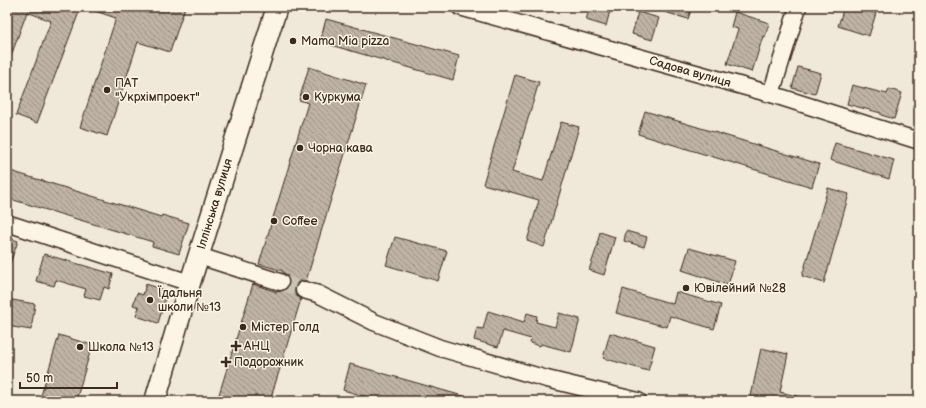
<svg xmlns="http://www.w3.org/2000/svg" width="926" height="408" viewBox="0 0 926 408" font-family="'Balsamiq Sans',sans-serif">
<style>
.building{fill:url(#building-back-hatch);stroke:#3b2a1e}
.lines{fill:none;stroke-linecap:round;stroke-linejoin:round}
.minor-tunnel{stroke:#ccc3b4;stroke-width:16;stroke-dasharray:16 8;stroke-linecap:butt}
.minor-casing{stroke:#3b2a1e;stroke-width:19}
.major-casing{stroke:#3b2a1e;stroke-width:23}
.minor{stroke:#fcf5e5;stroke-width:16}
.major{stroke:#fcf5e5;stroke-width:20}
.poi-dot{fill:#3b2a1e;stroke:#fcf5e5;stroke-width:1.5}
.labels{text-anchor:middle;dominant-baseline:central;stroke-width:3;stroke-linejoin:round;paint-order:stroke}
.poi-label{font-size:12px;fill:#3b2a1e;stroke:#fcf5e5;text-anchor:start}
.street-label{font-size:12px;fill:#3b2a1e;stroke:#fcf5e5}
</style>
<defs>
<pattern id="building-back-hatch" width="6" height="6" patternUnits="userSpaceOnUse"><rect width="6" height="6" fill="#beb3a4"/><path d="M-1 5l2 2M0 0l6 6M5-1l2 2" fill="none" stroke="#9c9285"/></pattern>
</defs>
<rect width="100%" height="100%" fill="#f0e9d9"/>
<filter id="ink" filterUnits="userSpaceOnUse"><feTurbulence type="fractalNoise" baseFrequency=".025" numOctaves="2"/><feDisplacementMap in="SourceGraphic" scale="8" xChannelSelector="R" yChannelSelector="G"/><feConvolveMatrix kernelMatrix="1 2 1 2 8 2 1 2 1" color-interpolation-filters="sRGB"/></filter>
<g filter="url(#ink)">
<g class="building">
<path d="M7,7H81L37,123L16,115L51,21L27,12L8,64L7,63Z"/>
<path d="M90,7H185L170,52L138,42L107,136L80,127L116,18L89,9Z"/>
<path d="M590,7H611L606,26L586,20Z"/>
<path d="M659,7H692L688,19L658,10Z"/>
<path d="M844,7H855L876,13L869,36L838,26Z"/>
<path d="M638,12L659,18L652,40L632,34Z"/>
<path d="M735,12L769,23L765,37L763,36L752,72L727,64L738,29L731,27Z"/>
<path d="M326,19L459,56L453,80L320,42Z"/>
<path d="M309,67L366,85L306,281H301L297,283L295,287V293L297,296L301,299L270,401H217L253,284L277,292L286,289L289,285V280L287,275L283,273V271L259,264L308,103L299,100Z"/>
<path d="M798,67L821,73L815,94L792,88Z"/>
<path d="M515,75L539,82L512,172L543,181L561,122L579,127L544,247L527,241L539,200L483,184Z"/>
<path d="M852,85L887,94L889,89L902,93L894,119L881,115V113L847,104Z"/>
<path d="M645,111L819,164L812,187L638,134Z"/>
<path d="M835,143L894,160L889,179L830,160Z"/>
<path d="M7,170L161,217L162,215L189,223L179,254L152,246L153,242L7,198Z"/>
<path d="M828,188L849,194L824,283L802,276Z"/>
<path d="M626,231L647,237L644,247L624,241Z"/>
<path d="M600,232L615,237L604,275L589,270L598,244H597Z"/>
<path d="M7,237L18,241L8,269L7,268Z"/>
<path d="M395,237L447,251L438,281L386,265Z"/>
<path d="M689,248L735,261L728,285L682,270Z"/>
<path d="M44,254L113,274L109,289L104,287L100,300L84,296L86,289L56,280L54,286L36,281Z"/>
<path d="M146,284L168,291L158,323L136,316L139,307L133,305L137,293L143,295Z"/>
<path d="M623,289L673,304L676,292L721,305L714,329L670,316L667,327L616,313Z"/>
<path d="M7,299L35,304L31,330L7,326Z"/>
<path d="M488,311L524,322L527,313L537,316L536,322L555,327L559,313L580,319L571,352L541,344L540,346L530,343L531,339L503,331L498,347L474,340L477,328L483,329Z"/>
<path d="M610,333L655,346L648,371L603,358Z"/>
<path d="M59,335L92,345L76,401H48L40,399Z"/>
<path d="M761,348L788,354L780,392L801,397L800,401H750Z"/>
<path d="M350,364L470,398L469,401H381L343,390Z"/>
</g>
<g class="lines">
<path class="minor-tunnel" d="M280,282L304,290"/>
<g class="minor-casing">
<g id="minor">
<path d="M460,7L771,94L919,141"/>
<path d="M771,94L798,7"/>
<path d="M7,223L190,283"/>
<path d="M199,256L280,282"/>
<path d="M304,290L318,294L374,322L440,348L547,379L638,401"/>
</g>
</g>
<g class="major-casing">
<path id="major" d="M155,401L190,283L277,7"/>
</g>
<use href="#minor" class="minor"/>
<use href="#major" class="major"/>
</g>
</g>
<g class="poi-dot">
<circle cx="293" cy="41" r="4"/>
<circle cx="107" cy="90" r="4"/>
<circle cx="306" cy="97" r="4"/>
<circle cx="300" cy="148" r="4"/>
<circle cx="274" cy="221" r="4"/>
<circle cx="686" cy="288" r="4"/>
<circle cx="150" cy="300" r="4"/>
<circle cx="243" cy="327" r="4"/>
<path d="M234 340h4v4h4v4h-4v4h-4v-4h-4v-4h4z"/>
<circle cx="80" cy="347" r="4"/>
<path d="M224 356h4v4h4v4h-4v4h-4v-4h-4v-4h4z"/>
</g>
<g class="labels">
<g class="poi-label">
<text x="301" y="41">Mama Mia pizza</text>
<text x="115" y="83">ПАТ<tspan x="115" dy="14">"Укрхімпроект"</tspan></text>
<text x="314" y="97">Куркума</text>
<text x="308" y="148">Чорна кава</text>
<text x="282" y="221">Coffee</text>
<text x="694" y="288">Ювілейний №28</text>
<text x="158" y="293">Їдальня<tspan x="158" dy="14">школи №13</tspan></text>
<text x="251" y="327">Містер Голд</text>
<text x="244" y="346">АНЦ</text>
<text x="88" y="347">Школа №13</text>
<text x="234" y="362">Подорожник</text>
</g>
<g class="street-label">
<text transform="translate(690 72) rotate(16)">Садова вулиця</text>
<text transform="translate(215 204) rotate(-73)">Іллінська вулиця</text>
</g>
</g>
<rect width="926" height="408" fill="none" stroke="#fcf5e5" stroke-width="24"/>
<rect x="12" y="12" width="902" height="384" fill="none" stroke="#3b2a1e" stroke-width="1.5" filter="url(#ink)"/>
<path d="M20 382v6h97v-6" fill="none" stroke="#3b2a1e" stroke-width="2"/>
<text x="26" y="382" font-size="12" fill="#3b2a1e" stroke="#fcf5e5" stroke-width="3" paint-order="stroke">50 m</text>
</svg>
